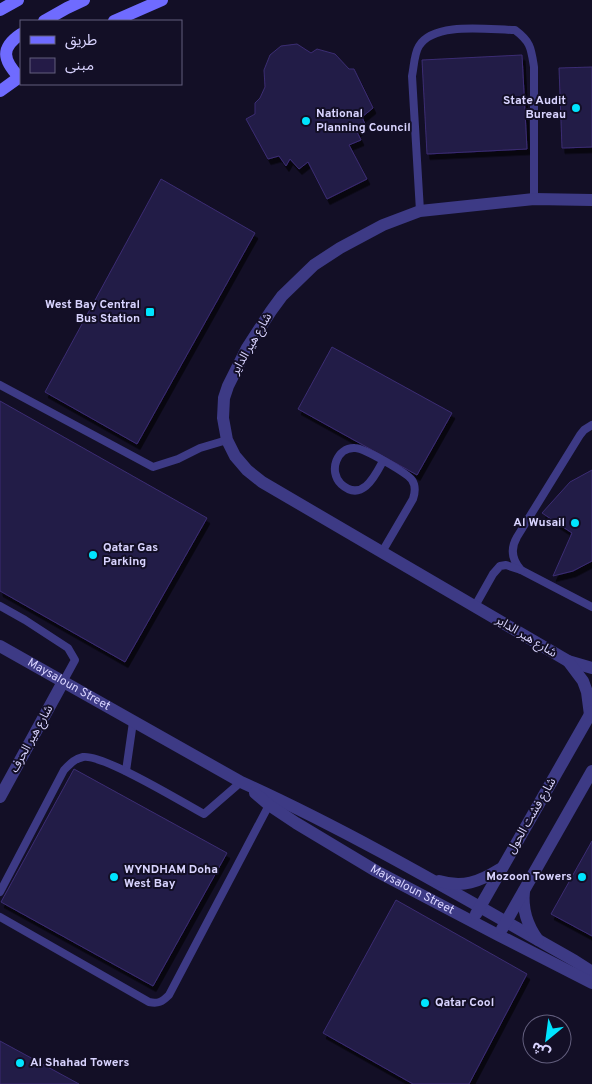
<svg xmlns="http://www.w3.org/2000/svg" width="592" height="1084" viewBox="0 0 592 1084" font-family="Overpass,'Noto Sans Arabic',sans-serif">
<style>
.building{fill:#241b47;stroke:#3b2d73;filter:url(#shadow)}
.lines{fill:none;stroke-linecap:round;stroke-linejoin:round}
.lane{stroke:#3d3a85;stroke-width:8}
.street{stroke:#3d3a85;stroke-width:12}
.secondary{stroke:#6f6bff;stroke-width:12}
.poi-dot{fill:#00e5ff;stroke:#130f26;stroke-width:2}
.labels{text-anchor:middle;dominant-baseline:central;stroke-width:4;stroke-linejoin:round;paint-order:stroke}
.poi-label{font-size:12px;font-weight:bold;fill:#d9d4ff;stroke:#130f26;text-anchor:start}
.street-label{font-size:12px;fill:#d9d4ff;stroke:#130f26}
</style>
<defs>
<filter id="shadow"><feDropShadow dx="3" dy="5.5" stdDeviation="0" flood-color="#0009"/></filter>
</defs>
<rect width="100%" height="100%" fill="#130f26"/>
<g class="building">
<path d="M297,44L311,53L317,49L335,54L349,69H354L373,108L362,117L365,124L357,132L361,140L349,145L367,179L327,199L308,162L299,169L290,159L286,166L279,156L268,159L246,119L255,114V103L260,98L265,87L264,70L270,55L281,46Z"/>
<path d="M522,55L527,149L427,154L422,60Z"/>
<path d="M592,67V147L562,148L559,68Z"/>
<path d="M161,179L255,233L137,444L45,392Z"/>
<path d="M332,347L452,413L417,475L298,409Z"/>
<path d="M0,401L207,518L125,662L0,591Z"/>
<path d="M592,470V561L573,571L553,576L572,533L542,513L570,482Z"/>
<path d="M74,769L227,853L153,986L1,902Z"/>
<path d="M592,841V936L551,914Z"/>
<path d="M396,900L527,974L469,1084H413L323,1033Z"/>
<path d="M0,1041L79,1084H0Z"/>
</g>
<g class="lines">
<g class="lane">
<path d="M420,211L412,76C414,67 414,54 419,46C434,21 490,30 515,30C531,42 531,48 534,67V199"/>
<path d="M0,385L153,467L178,459L200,448L227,440"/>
<path d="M592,425L584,430L580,435L517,537C510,549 512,560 521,570L592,607"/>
<path d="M382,552L413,499C415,493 416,486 412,480C407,473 364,448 355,448C337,447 328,471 341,484C362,503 375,476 383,461"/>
<path d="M0,606L25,620L68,648L75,660L63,682"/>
<path d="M475,606L493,574L500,566L506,565L521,570"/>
<path d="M126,771L133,722"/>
<path d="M0,892L64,770C70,764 74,759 83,757C103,754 182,802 204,814L241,782"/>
<path d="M0,917L149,1002C158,1004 162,1002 169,995L269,805"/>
</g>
<g class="street">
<path d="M592,200L534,199L420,211L383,225L340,248L314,265L282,296L271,311L247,348L228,386L224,398L223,418L227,440L235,456L247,470L262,482L568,661L592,668"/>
<path id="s1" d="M0,646L241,782C356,834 465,899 575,961L592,972"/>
<path d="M568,661L583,681L587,692L590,715"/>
<path id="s2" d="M255,793L269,805L296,823L376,871L498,935L592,983"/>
<path d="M0,797L63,682"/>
<path d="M439,881C463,888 479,882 500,869"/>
<path d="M524,891C522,909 527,925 538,940"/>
<path d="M476,914L592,711"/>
<path d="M502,929L592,771"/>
</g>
<g class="secondary">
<path d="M0,10L18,0"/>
<path d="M44,21L67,8L84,0"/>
<path d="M114,21L162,0"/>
<path d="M19,77C3,60 0,48 21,34"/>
<path d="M0,91L21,76"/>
</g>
</g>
<g class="poi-dot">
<circle cx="576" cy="108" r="5"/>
<circle cx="306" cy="121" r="5"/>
<rect x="145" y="307" width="10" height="10" rx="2.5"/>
<circle cx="575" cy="523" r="5"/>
<circle cx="93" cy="555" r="5"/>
<circle cx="114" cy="877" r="5"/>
<circle cx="582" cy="877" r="5"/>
<circle cx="425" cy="1003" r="5"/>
<circle cx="20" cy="1063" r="5"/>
</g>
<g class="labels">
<g class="poi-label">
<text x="566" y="101" text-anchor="end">State Audit<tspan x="566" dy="14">Bureau</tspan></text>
<text x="316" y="114">National<tspan x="316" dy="14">Planning Council</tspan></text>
<text x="140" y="305" text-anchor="end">West Bay Central<tspan x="140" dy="14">Bus Station</tspan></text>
<text x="565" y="523" text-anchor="end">Al Wusail</text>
<text x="103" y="548">Qatar Gas<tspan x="103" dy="14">Parking</tspan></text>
<text x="124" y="870">WYNDHAM Doha<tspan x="124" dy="14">West Bay</tspan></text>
<text x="572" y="877" text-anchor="end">Mozoon Towers</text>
<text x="435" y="1003">Qatar Cool</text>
<text x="30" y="1063">Al Shahad Towers</text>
</g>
<g class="street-label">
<text transform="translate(252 344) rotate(-60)">شارع هير الداير</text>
<text transform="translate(526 637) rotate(31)">شارع هير الداير</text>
<text stroke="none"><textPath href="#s1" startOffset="79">Maysaloun Street</textPath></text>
<text transform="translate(32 739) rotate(-61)">شارع هير الحرف</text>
<text transform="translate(532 816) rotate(-60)">شارع فشت الحول</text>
<text stroke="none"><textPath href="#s2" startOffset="185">Maysaloun Street</textPath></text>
</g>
</g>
<rect x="20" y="20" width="162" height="65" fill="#130f26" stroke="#625e7d"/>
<rect x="30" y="36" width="25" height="8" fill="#6f6bff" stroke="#625e7d"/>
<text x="65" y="45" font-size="15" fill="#d9d4ff">طريق</text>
<rect x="30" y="58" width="25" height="15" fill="#241b47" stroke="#625e7d"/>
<text x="65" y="70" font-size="15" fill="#d9d4ff">مبنى</text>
<g transform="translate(547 1039) rotate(209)"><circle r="24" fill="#130f26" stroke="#625e7d"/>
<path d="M0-4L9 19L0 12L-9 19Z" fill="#00e5ff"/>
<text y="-8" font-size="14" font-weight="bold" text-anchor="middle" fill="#d9d4ff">ش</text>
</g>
</svg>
